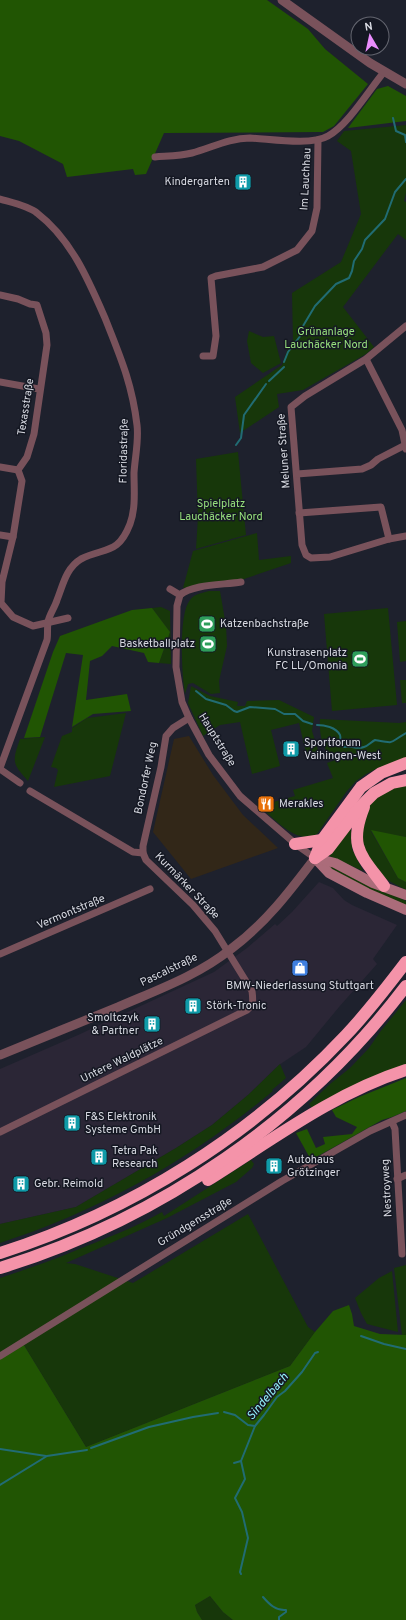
<svg xmlns="http://www.w3.org/2000/svg" width="406" height="1620" viewBox="0 0 406 1620" font-family="Overpass,sans-serif">
<style>
.commercial{fill:#322718}
.industrial{fill:#2b2636}
.green{fill:#17370a}
.forest{fill:#215503}
.lines{fill:none;stroke-linecap:round;stroke-linejoin:round}
.stream{stroke:#216c73;stroke-width:2}
.minor{stroke:#79525b;stroke-width:7}
.tertiary{stroke:#79525b;stroke-width:9}
.secondary{stroke:#ab6c7a;stroke-width:10}
.motorway{stroke:#f493a9;stroke-width:12}
.labels{text-anchor:middle;dominant-baseline:central;stroke-width:3;stroke-linejoin:round;paint-order:stroke}
.street-label{font-size:11px;fill:#d7d9e1;stroke:#151823}
.poi-label{font-size:11px;fill:#d7d9e1;stroke:#151823;text-anchor:start}
.park-label{font-size:11px;fill:#97e07d;stroke:#151823}
.water-label{font-size:12px;font-style:italic;fill:#94f2fb;stroke:#151823}
</style>
<rect width="100%" height="100%" fill="#1e212d"/>
<path class="commercial" d="M189,736L213,775L243,815L278,848L191,879L153,832L174,739Z"/>
<path class="industrial" d="M319,882L333,888L344,900L352,905L397,925L373,959L377,964L339,1007L306,1047L279,1065L248,1095L212,1125L176,1148L76,1207L0,1224V1069L78,1035L214,972L247,948L275,924L277,926L292,912Z"/>
<g class="green">
<path d="M406,125V193L404,201L406,202V240L398,234L343,307L374,347L366,354L303,390L277,394L279,407L240,433L235,397L282,365L288,348L293,340L292,293L341,262L361,214L351,151L337,141L344,131Z"/>
<path d="M249,331L263,337L274,336L281,363L263,373L251,363L247,341Z"/>
<path d="M238,452L246,535L196,549L198,517L196,459Z"/>
<path d="M257,533L259,560L291,556V563L244,579L183,588L193,551Z"/>
<path d="M209,591H220L226,626L227,646L219,681L220,693L211,694L193,683L188,684L185,694C182,676 178,614 190,600C194,594 202,593 209,591Z"/>
<path d="M161,607L170,611L171,664L159,663L170,632L152,608Z"/>
<path d="M388,608L397,705L332,711L324,614Z"/>
<path d="M406,621V661L400,662L397,622Z"/>
<path d="M400,680H406V703H402Z"/>
<path d="M191,686L210,696L238,702L237,706H245L247,701L279,700L314,717L312,731L319,753L307,757L299,723L271,730L280,766L252,774L240,722L220,725L203,736L188,703Z"/>
<path d="M126,713L110,776L54,787L58,770L56,768L51,767L62,736L72,732V728L87,718Z"/>
<path d="M320,719L399,723L406,722V758L378,768L366,774L356,781L347,791L317,834C297,846 274,818 259,806L295,796L293,790L333,778L327,763L335,760C322,751 319,734 320,719Z"/>
<path d="M45,737L28,781C12,763 12,762 20,739Z"/>
<path d="M406,784V837L371,831L398,878L406,882V890L391,882L380,875L366,860L360,824L372,800L394,786Z"/>
<path d="M351,826L352,849L363,871L327,855Z"/>
<path d="M329,864L406,901V906C379,894 352,882 327,866Z"/>
<path d="M406,1000V1065L312,1108L309,1104L330,1084L350,1068L369,1048L380,1032Z"/>
<path d="M280,1064L286,1078L272,1090L273,1091C193,1158 100,1211 0,1243V1224L76,1207L176,1148L212,1125L248,1095Z"/>
<path d="M251,1160L254,1164L252,1168L236,1182L167,1218L66,1263L75,1264L133,1283L248,1214L308,1327L315,1332L290,1366L86,1447L22,1342L0,1356V1278C24,1270 48,1262 72,1252C103,1239 133,1229 162,1212L164,1216Z"/>
<path d="M406,1265V1335H402L394,1268Z"/>
<path d="M392,1271L398,1332L367,1324L361,1313L355,1298L379,1278Z"/>
<path d="M210,1596L223,1612L233,1620H202L197,1612L195,1605Z"/>
</g>
<g class="forest">
<path d="M0,0H267L308,29L325,49L368,84L334,126L323,132L164,133L146,174L135,175L133,169L67,177L63,164L19,141L0,136Z"/>
<path d="M388,86L406,96V121L348,128L377,89Z"/>
<path d="M152,608L170,632L159,663L148,662L144,653L112,646L102,656L90,661L86,700L127,694L131,711L93,714L72,727L83,655L66,653L40,737L24,738L53,652L60,636L132,610Z"/>
<path d="M371,830L406,837V882L398,878Z"/>
<path d="M406,1078V1111L392,1117L382,1120L311,1160L296,1133L307,1129L316,1148L325,1144L323,1137L352,1134L357,1127L336,1117L332,1110L359,1097Z"/>
<path d="M349,1305L352,1314L354,1326L380,1334L406,1335V1620H233L223,1612L210,1596L195,1605L197,1612L202,1620H0V1356L22,1342L86,1447L290,1366L315,1332L333,1311Z"/>
</g>
<g class="lines">
<g class="stream">
<path d="M393,118L396,131L405,135L406,142"/>
<path d="M284,362L288,352L301,335L303,326L315,306L336,284L349,278L352,271L354,261L362,249L365,240L385,219L395,192L406,179"/>
<path d="M269,381L284,367"/>
<path d="M236,445L241,438L244,415L266,384"/>
<path d="M196,691L206,699L226,705L234,711L237,712L250,707L275,709L284,714H295L303,721L312,724"/>
<path d="M317,725C324,725 336,727 340,735C341,738 340,741 340,744L344,747C352,745 356,750 364,747C368,746 371,742 375,740C397,744 388,743 406,733"/>
<path d="M361,1336L384,1344L406,1349"/>
<path d="M224,1412L235,1415L248,1425L255,1426"/>
<path d="M91,1448L149,1427L193,1417L218,1413"/>
<path d="M0,1449L46,1456"/>
<path d="M234,1463L241,1461"/>
<path d="M0,1485L47,1456L87,1450"/>
<path d="M241,1574L240,1572L248,1538L242,1512L235,1498L245,1479L241,1461L255,1426L264,1415L277,1397L285,1391L302,1372L315,1353L318,1352"/>
<path d="M263,1597C269,1604 276,1611 286,1610V1612L279,1617V1620"/>
</g>
<g class="minor">
<path d="M155,157C167,156 180,156 192,153C211,148 229,138 250,138C271,139 311,146 328,136C348,125 369,90 384,72"/>
<path d="M0,199C10,202 29,206 37,213C71,239 88,279 105,318C120,356 132,383 137,425C139,440 135,457 134,473C134,489 136,508 130,524C118,555 105,547 81,559C66,568 63,585 57,600C55,607 49,615 48,622C47,628 48,635 47,640L0,768"/>
<path d="M0,295L18,299L30,304L37,305L46,333L47,345L34,434L27,457L18,470"/>
<path d="M406,326L366,359L305,396L291,407L302,545L306,555L311,558L330,557L389,539L406,536"/>
<path d="M203,356H213L216,336L211,278L216,276L263,267L297,250L312,231L317,208L318,140"/>
<path d="M366,359L402,430L406,449"/>
<path d="M0,382L39,389"/>
<path d="M0,467L18,470"/>
<path d="M18,470L22,481L13,537L2,582L1,603L13,617L33,626L68,618"/>
<path d="M297,474L362,469L371,465L378,459L405,445"/>
<path d="M299,513L381,507L389,539"/>
<path d="M0,535L13,537"/>
<path d="M170,589L180,595"/>
<path d="M180,595L177,606L176,667L182,702L189,718L209,755L240,796L298,846L315,858"/>
<path d="M180,595C193,584 223,585 241,582"/>
<path d="M0,769L20,783"/>
<path d="M30,791L133,852L143,853"/>
<path d="M0,954L150,889"/>
<path d="M392,1122L395,1129L402,1254"/>
<path d="M0,1132L247,1010C254,1004 253,1000 252,991L215,931L193,905L146,860L143,853V846L161,767L166,736L173,728L189,718"/>
<path d="M397,1179L406,1175"/>
<path d="M0,1356L282,1181L370,1131L406,1115"/>
</g>
<g class="tertiary">
<path d="M282,0L370,63L406,84"/>
<path d="M0,1055C39,1039 79,1023 118,1007C157,990 197,976 231,949C265,924 290,891 315,858"/>
</g>
<g class="secondary">
<path d="M315,858L329,873L367,893L406,910"/>
<path d="M315,858L335,863L373,883L406,895"/>
</g>
<g class="motorway">
<path d="M364,807C348,847 361,855 384,886"/>
<path d="M295,844L322,840"/>
<path d="M315,858L322,840L361,787L381,773L406,763"/>
<path d="M315,858L328,849L360,807L374,793L392,783L406,780"/>
<path d="M208,1180C272,1140 334,1093 406,1070"/>
<path d="M0,1253C132,1211 252,1135 346,1035C368,1012 387,987 406,962"/>
<path d="M0,1268C160,1219 305,1119 406,986"/>
</g>
</g>
<defs>
<g id="building-square" transform="scale(0.9)"><rect x="-9" y="-9" width="18" height="18" rx="4" fill="#0f9aa8" stroke="#151823"/><path d="M-4-6H4V6H1V3H-1V6H-4ZM-2.5-4.3h1.7v1.8h-1.7ZM.8-4.3h1.7v1.8H.8ZM-2.5-1h1.7V.8h-1.7ZM.8-1h1.7V.8H.8Z" fill="#fff"/></g>
<g id="stadium-square" transform="scale(0.9)"><rect x="-9" y="-9" width="18" height="18" rx="4" fill="#2e9e5b" stroke="#151823"/><path d="M0-5a6.5 5 0 1 0 0 10a6.5 5 0 1 0 0-10ZM-3.5-1.8h7v3.6h-7Z" fill="#fff"/></g>
<g id="restaurant-square" transform="scale(0.9)"><rect x="-9" y="-9" width="18" height="18" rx="4" fill="#e8710a" stroke="#151823"/><path d="M-5-6h1v4h1v-4h1v4h1v-4h1v5L-1.5 .5V6h-2V.5L-5-1ZM5-6V6H3V1.5H1.5Q1.5-4 5-6Z" fill="#fff"/></g>
<g id="shop-square" transform="scale(0.9)"><rect x="-9" y="-9" width="18" height="18" rx="4" fill="#3f7fe0" stroke="#151823"/><path d="M-5-2.5h2.3a2.7 3.5 0 0 1 5.4 0H5L5.5 6h-11ZM-1.5-2.5h3a1.5 2.3 0 0 0-3 0Z" fill="#fff"/></g>
</defs>
<g fill-rule="evenodd">
<use href="#building-square" x="243" y="182"/>
<use href="#stadium-square" x="207" y="624"/>
<use href="#stadium-square" x="208" y="644"/>
<use href="#stadium-square" x="360" y="659"/>
<use href="#building-square" x="291" y="749"/>
<use href="#restaurant-square" x="266" y="804"/>
<use href="#shop-square" x="300" y="968"/>
<use href="#building-square" x="193" y="1006"/>
<use href="#building-square" x="152" y="1024"/>
<use href="#building-square" x="72" y="1123"/>
<use href="#building-square" x="99" y="1157"/>
<use href="#building-square" x="274" y="1166"/>
<use href="#building-square" x="21" y="1184"/>
</g>
<g class="labels">
<g class="street-label">
<text transform="translate(306 179) rotate(-87)">Im Lauchhau</text>
<text transform="translate(26 407) rotate(-81)">Texasstraße</text>
<text transform="translate(124 451) rotate(-89)">Floridastraße</text>
<text transform="translate(284 451) rotate(-94)">Meluner Straße</text>
<text transform="translate(217 740) rotate(58)">Hauptstraße</text>
<text transform="translate(146 778) rotate(-78)">Bondorfer Weg</text>
<text transform="translate(187 886) rotate(46)">Kurmärker Straße</text>
<text transform="translate(71 912) rotate(-23)">Vermontstraße</text>
<text transform="translate(169 970) rotate(-26)">Pascalstraße</text>
<text transform="translate(122 1060) rotate(-26)">Untere Waldplätze</text>
<text transform="translate(387 1188) rotate(-93)">Nestroyweg</text>
<text transform="translate(195 1222) rotate(-31)">Gründgensstraße</text>
</g>
<g class="poi-label">
<text x="230" y="182" text-anchor="end">Kindergarten</text>
<text x="220" y="624">Katzenbachstraße</text>
<text x="195" y="644" text-anchor="end">Basketballplatz</text>
<text x="347" y="653" text-anchor="end">Kunstrasenplatz<tspan x="347" dy="13">FC LL/Omonia</tspan></text>
<text x="304" y="743">Sportforum<tspan x="304" dy="13">Vaihingen-West</tspan></text>
<text x="279" y="804">Merakles</text>
<text x="300" y="986" text-anchor="middle">BMW-Niederlassung Stuttgart</text>
<text x="206" y="1006">Störk-Tronic</text>
<text x="139" y="1018" text-anchor="end">Smoltczyk<tspan x="139" dy="13">&amp; Partner</tspan></text>
<text x="85" y="1117">F&amp;S Elektronik<tspan x="85" dy="13">Systeme GmbH</tspan></text>
<text x="112" y="1151">Tetra Pak<tspan x="112" dy="13">Research</tspan></text>
<text x="287" y="1160">Autohaus<tspan x="287" dy="13">Grötzinger</tspan></text>
<text x="34" y="1184">Gebr. Reimold</text>
</g>
<g class="park-label">
<text x="326" y="332">Grünanlage<tspan x="326" dy="13">Lauchäcker Nord</tspan></text>
<text x="221" y="504">Spielplatz<tspan x="221" dy="13">Lauchäcker Nord</tspan></text>
</g>
<g class="water-label">
<text transform="translate(268 1397) rotate(-50)">Sindelbach</text>
</g>
</g>
<g transform="translate(370 36) rotate(351)"><circle r="19" fill="#151823" stroke="#63656f"/>
<path d="M0-3L7 15L0 10L-7 15Z" fill="#ea8dfd"/>
<text y="-6" font-size="11" font-weight="bold" text-anchor="middle" fill="#d7d9e1">N</text>
</g>
</svg>
